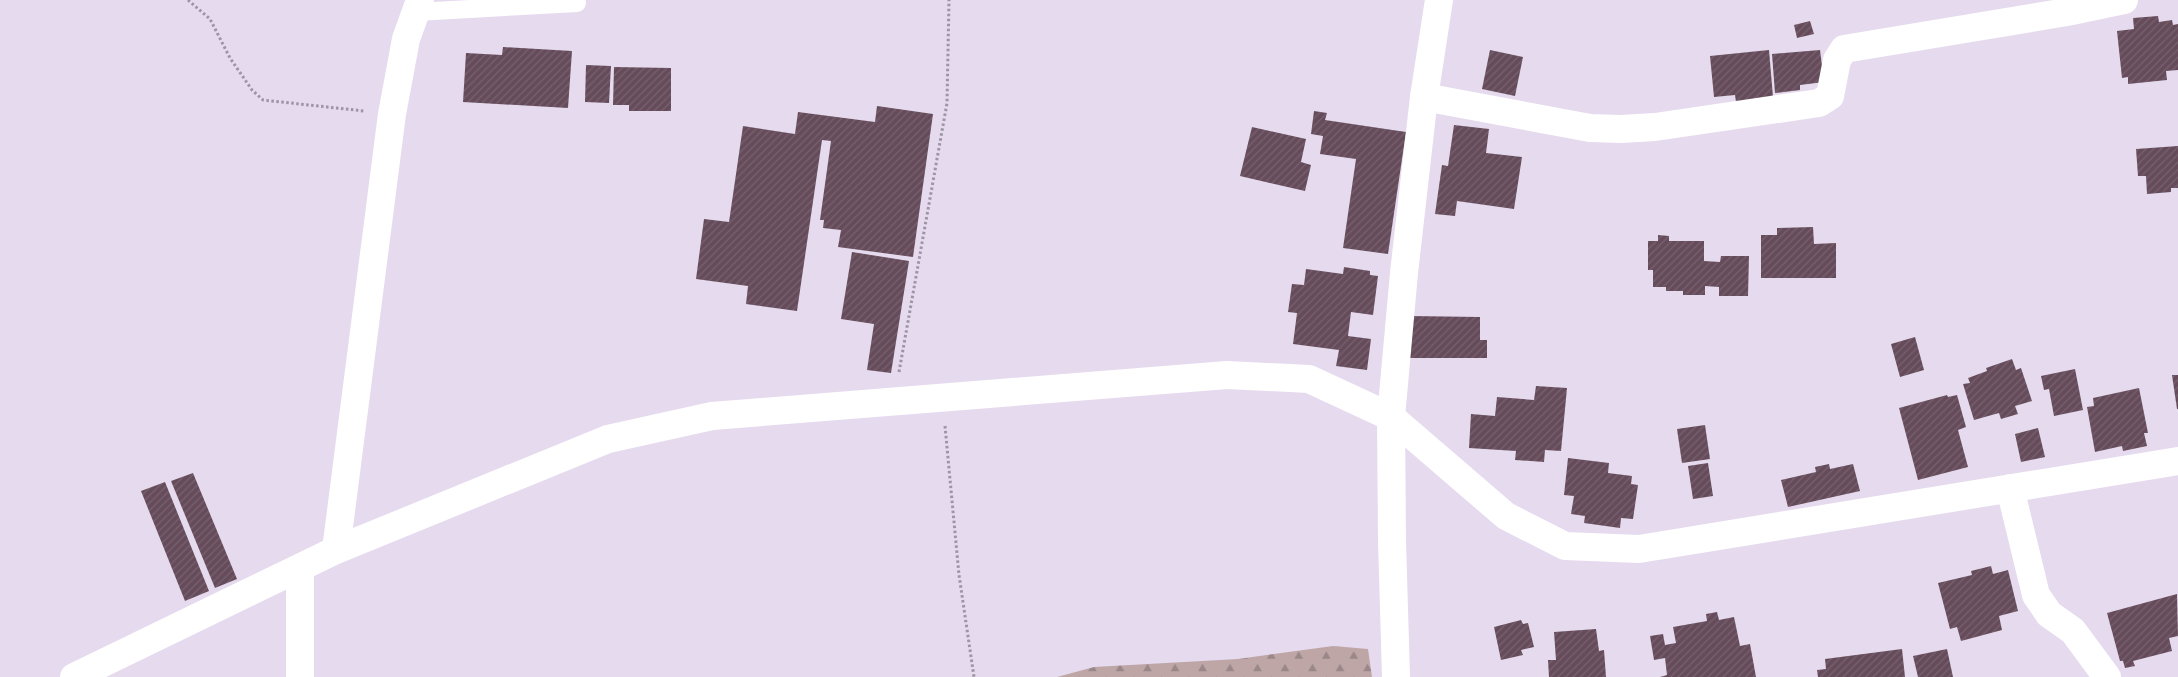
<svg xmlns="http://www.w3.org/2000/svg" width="2178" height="677" viewBox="0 0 2178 677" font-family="Merriweather,serif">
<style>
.forest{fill:url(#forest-firs)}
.building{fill:url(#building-hatch)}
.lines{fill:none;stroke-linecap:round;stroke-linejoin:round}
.path{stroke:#9d94a4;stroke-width:3;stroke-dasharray:2.5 2.5;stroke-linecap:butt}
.service{stroke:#fff;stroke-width:18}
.minor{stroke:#fff;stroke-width:28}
.tertiary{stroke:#fff;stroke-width:28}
</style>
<defs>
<pattern id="forest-firs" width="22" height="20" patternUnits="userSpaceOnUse" patternTransform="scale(1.25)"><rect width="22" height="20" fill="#bea6a7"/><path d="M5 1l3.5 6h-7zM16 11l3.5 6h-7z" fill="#9a8788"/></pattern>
<pattern id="building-hatch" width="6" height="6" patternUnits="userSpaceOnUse" patternTransform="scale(1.25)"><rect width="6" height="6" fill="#664c5b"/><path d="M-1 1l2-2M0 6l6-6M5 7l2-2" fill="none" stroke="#77626f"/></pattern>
</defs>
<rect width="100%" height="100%" fill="#e6daee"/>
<path class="forest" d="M1333,646L1368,649L1372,677H1057L1094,667L1238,659Z"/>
<g class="building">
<path d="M2158,16L2159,22L2172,20L2173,25L2178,24V70L2166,71L2167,80L2128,84V77L2122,78L2117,31L2134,29L2133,18Z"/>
<path d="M1810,21L1814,34L1797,38L1794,25Z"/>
<path d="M503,47L572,51L568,108L463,102L466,53L502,55Z"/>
<path d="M1490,50L1523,57L1515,96L1482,89Z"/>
<path d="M1769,50L1773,97L1736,102L1735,95L1714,97L1710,56Z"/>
<path d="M1820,50L1824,82L1800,85V90L1775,93L1772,54Z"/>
<path d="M586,65L611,66L609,103L585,102Z"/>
<path d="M614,67L671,68V111H629V105H613Z"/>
<path d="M877,106L933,114L913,257L838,247L841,230L823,228L824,220H820L831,141L822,140L797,311L746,304L748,286L696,279L704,219L729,222L743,126L795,134L798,112L875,122Z"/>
<path d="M1314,111L1327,113L1325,120L1406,132L1388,254L1343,248L1356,159L1320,154L1323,136L1311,134Z"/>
<path d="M1454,125L1489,129L1486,153L1522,157L1514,209L1457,201L1455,216L1435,214L1442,165L1448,166Z"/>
<path d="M1252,127L1306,139L1301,162L1311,165L1305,191L1240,176Z"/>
<path d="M2178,146V188H2171V192L2147,194L2146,176H2138L2136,149Z"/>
<path d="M1813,227L1814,244L1836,243V278H1761V235H1777V228Z"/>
<path d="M1658,235L1669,236V241H1704V261L1720,262L1721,256H1749L1748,296H1719V287L1705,286V295H1683V291H1666V287H1653V270H1648V241H1658Z"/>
<path d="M852,252L909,261L891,373L867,370L874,324L841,319Z"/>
<path d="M1344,267L1370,271V275L1378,276L1373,315L1351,312L1348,336L1371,339L1367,370L1336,366L1339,350L1293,344L1297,313L1288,312L1292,284L1304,285L1306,269L1343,274Z"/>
<path d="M1410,316L1480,317V340H1487V358H1409Z"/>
<path d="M1915,337L1924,370L1900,377L1891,344Z"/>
<path d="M2012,359L2016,370L2021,368L2032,401L2015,406L2018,414L2001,419L1999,413L1974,420L1963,384L1970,383L1968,378L1987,371L1986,368Z"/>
<path d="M2075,369L2083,410L2054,416L2049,389L2044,390L2041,376Z"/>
<path d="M2172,375H2178V409H2177Z"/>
<path d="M1536,386L1567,388L1561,451L1545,450L1544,462L1515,460L1516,451L1469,448L1471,414L1495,416L1497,397L1534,400Z"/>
<path d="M2139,388L2148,433H2144L2147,446L2123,451L2122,446L2095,452L2087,407L2094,406L2093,398Z"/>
<path d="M1947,395L1948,397L1957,395L1966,427L1958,430L1968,467L1918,480L1899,408Z"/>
<path d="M1705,425L1710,459L1682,463L1677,429Z"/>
<path d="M2038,428L2045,457L2021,462L2015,434Z"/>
<path d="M1568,458L1609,463L1608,473L1632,476L1631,484L1638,485L1633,519L1621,518L1620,528L1584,523L1585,516L1571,514L1574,496L1564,495Z"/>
<path d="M1708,463L1713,496L1693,499L1688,466Z"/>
<path d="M1829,464L1830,469L1853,464L1860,491L1788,507L1781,480L1816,472L1815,467Z"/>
<path d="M193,473L237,579L215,588L171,481Z"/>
<path d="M165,482L209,591L185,601L141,491Z"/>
<path d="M1991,566L1993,574L2008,570L2018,611L1999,616L2002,630L1961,641L1957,627L1950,629L1938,583L1972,575L1971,571Z"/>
<path d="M2177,594L2178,636L2169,638L2172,651L2133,661L2135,666L2125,668L2123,661H2120L2107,613Z"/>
<path d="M1717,612L1719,620L1734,617L1740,646L1750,644L1756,677H1660L1667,675L1665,658L1654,660L1650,636L1663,634L1665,645L1676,643L1673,627L1707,621L1706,614Z"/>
<path d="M1521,620L1523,624L1528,623L1534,647L1521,650L1523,655L1501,660L1494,627Z"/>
<path d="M1596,629L1599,651L1604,650L1606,677H1549L1548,660H1556L1554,632Z"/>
<path d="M1902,649L1905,677H1818L1817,670L1826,669L1825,659Z"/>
<path d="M1947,649L1953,677H1918L1913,656Z"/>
</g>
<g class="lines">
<g class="path">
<path d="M188,0L210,19L230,58L252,90L263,100L364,111"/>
<path d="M899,372L947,103L949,0"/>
<path d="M945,426L959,575L974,677"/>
</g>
<path class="service" d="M416,12L577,3"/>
<g class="minor">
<path d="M1424,97L1590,128L1621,129L1655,127L1819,103L1830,96L1837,60L1844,49L2067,12L2124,0"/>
<path d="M2010,488L2036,595L2049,614L2073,631L2107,677"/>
<path d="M336,550L392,114L406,39L420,0"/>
<path d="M300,568V677"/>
<path d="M1396,677L1392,541L1391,417L1404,273L1424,97L1439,0"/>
</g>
<path class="tertiary" d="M74,677L336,550L608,439L712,416L1227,375L1309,379L1391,417L1506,516L1565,546L1639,549L2178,461"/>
</g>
</svg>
